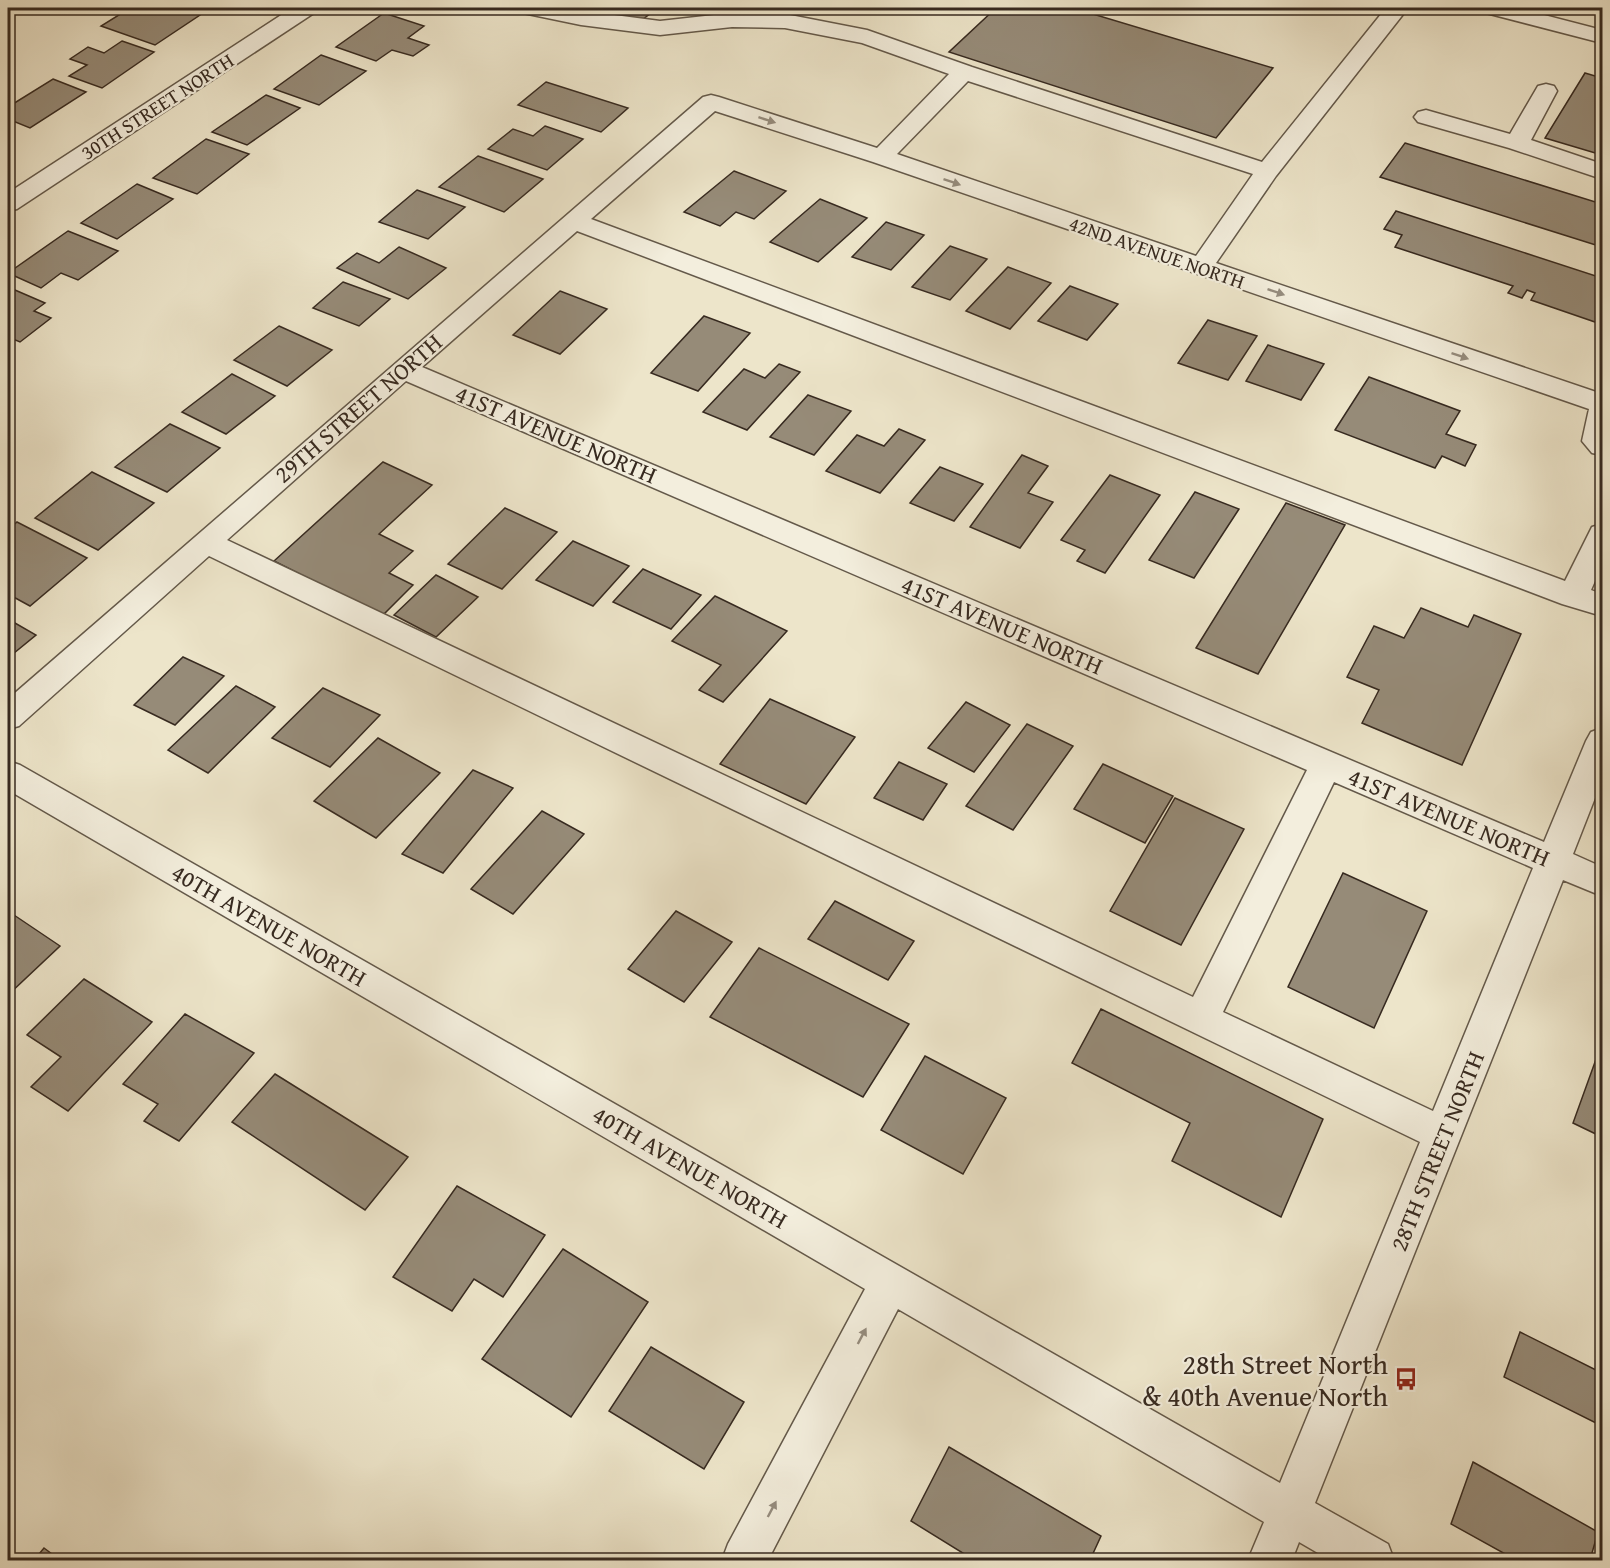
<svg xmlns="http://www.w3.org/2000/svg" width="1610" height="1568" viewBox="0 0 1610 1568" font-family="'Gentium Book Plus',serif">
<style>
.building{fill:#968b78;stroke:#372a20;stroke-width:1.5}
.lines{fill:none;stroke-linecap:round;stroke-linejoin:round}
.minor-casing{stroke:#64594a;stroke-width:3}
.minor{fill:#f3eedd;fill-rule:evenodd}
.oneway{fill:#958c7e}
.labels{text-anchor:middle;dominant-baseline:central;stroke-width:4.5;stroke-linejoin:round;paint-order:stroke}
.far-street-label{font-size:20px;fill:#372a20;stroke:#f3eedd}
.street-label{font-size:24px;fill:#372a20;stroke:#f3eedd}
.near-poi-label{font-size:28px;fill:#372a20;stroke:#f3eedd;text-anchor:end}
</style>
<rect width="100%" height="100%" fill="#ede5ca"/>
<filter id="stains"><feTurbulence type="fractalNoise" baseFrequency=".00333" numOctaves="4"/><feColorMatrix values="0 0 0 0 .2 0 0 0 0 .09 0 0 0 0 .02 0 0 0 .5 -.17"/></filter>
<radialGradient id="worn" r=".72"><stop offset=".6" stop-color="#630" stop-opacity="0"/><stop offset="1" stop-color="#630" stop-opacity=".3"/></radialGradient>
<g class="building">
<path d="M130,8H195L206,11L155,45L101,26Z"/>
<path d="M598,8H658L639,22Z"/>
<path d="M996,8H1073L1273,68L1216,138L949,52Z"/>
<path d="M384,13L424,26L408,38L429,45L413,56L392,50L376,61L336,47Z"/>
<path d="M122,41L154,52L102,88L69,76L87,65L70,59L88,47L104,53Z"/>
<path d="M321,55L366,71L319,105L274,89Z"/>
<path d="M1585,73L1602,78V155L1545,138Z"/>
<path d="M53,79L86,92L30,128L8,119V107Z"/>
<path d="M546,82L628,108L601,132L518,105Z"/>
<path d="M266,95L300,108L247,145L212,132Z"/>
<path d="M545,126L583,139L547,170L488,149L513,129L533,136Z"/>
<path d="M206,139L249,154L197,194L153,178Z"/>
<path d="M1405,143L1602,204V247L1380,177Z"/>
<path d="M478,156L543,179L504,212L439,187Z"/>
<path d="M734,171L786,191L754,219L736,212L720,226L684,212Z"/>
<path d="M137,184L173,199L117,239L81,223Z"/>
<path d="M417,190L465,207L428,239L379,222Z"/>
<path d="M820,199L867,218L818,262L770,242Z"/>
<path d="M1396,211L1602,278V308L1595,322L1531,300L1535,293L1527,290L1522,298L1508,293L1513,286L1395,247L1402,235L1384,229Z"/>
<path d="M886,222L924,235L891,270L852,257Z"/>
<path d="M68,231L118,251L78,280L61,273L41,288L8,273Z"/>
<path d="M950,246L987,259L950,300L912,287Z"/>
<path d="M399,247L446,268L408,299L337,268L357,253L379,263Z"/>
<path d="M1008,267L1051,283L1010,329L966,311Z"/>
<path d="M343,282L390,299L359,326L313,308Z"/>
<path d="M1070,286L1118,304L1087,340L1038,321Z"/>
<path d="M8,287L45,303L34,311L51,318L20,342L8,337Z"/>
<path d="M560,291L607,309L560,354L513,335Z"/>
<path d="M704,316L750,333L698,391L651,373Z"/>
<path d="M1208,320L1257,336L1228,380L1178,363Z"/>
<path d="M279,326L332,350L287,386L234,360Z"/>
<path d="M1268,345L1324,364L1301,400L1246,381Z"/>
<path d="M779,364L800,372L747,430L703,412L744,369L765,378Z"/>
<path d="M232,374L275,396L226,434L182,412Z"/>
<path d="M1369,377L1460,411L1446,434L1476,445L1465,466L1442,456L1435,468L1335,430Z"/>
<path d="M808,395L851,411L814,455L770,437Z"/>
<path d="M170,424L220,448L167,492L115,467Z"/>
<path d="M899,429L925,440L880,493L826,471L857,435L884,446Z"/>
<path d="M1022,455L1048,466L1028,493L1053,502L1020,548L970,527Z"/>
<path d="M383,462L432,485L379,534L413,551L389,573L413,585L382,616L274,561Z"/>
<path d="M940,467L983,484L954,521L910,503Z"/>
<path d="M92,472L154,503L98,550L35,518Z"/>
<path d="M1110,475L1160,495L1105,573L1077,561L1085,550L1061,540Z"/>
<path d="M1195,492L1239,509L1194,578L1149,560Z"/>
<path d="M1286,503L1345,525L1258,674L1196,648Z"/>
<path d="M505,508L557,532L502,589L448,564Z"/>
<path d="M17,522L87,558L30,606L8,594V530Z"/>
<path d="M573,541L629,566L593,606L536,580Z"/>
<path d="M643,569L701,595L671,629L613,602Z"/>
<path d="M436,575L478,597L436,637L394,615Z"/>
<path d="M715,596L787,631L723,702L699,690L721,665L672,641Z"/>
<path d="M1421,608L1468,627L1474,615L1521,634L1462,765L1362,723L1379,690L1347,677L1374,626L1404,638Z"/>
<path d="M8,619L36,635L8,658Z"/>
<path d="M183,657L224,676L175,725L134,705Z"/>
<path d="M236,686L275,707L208,773L168,750Z"/>
<path d="M323,688L380,715L330,767L272,738Z"/>
<path d="M770,699L855,737L806,804L720,764Z"/>
<path d="M966,702L1010,725L974,772L928,748Z"/>
<path d="M1027,724L1073,746L1013,830L966,806Z"/>
<path d="M378,738L440,773L376,838L314,801Z"/>
<path d="M899,762L947,784L923,820L874,798Z"/>
<path d="M1103,764L1173,796L1145,843L1074,809Z"/>
<path d="M473,770L513,788L443,873L402,854Z"/>
<path d="M1175,798L1244,829L1181,945L1110,911Z"/>
<path d="M542,811L584,834L513,914L471,889Z"/>
<path d="M1343,873L1427,911L1374,1028L1288,987Z"/>
<path d="M835,901L914,941L888,980L808,939Z"/>
<path d="M8,911L60,946L8,995Z"/>
<path d="M676,911L732,942L684,1002L628,969Z"/>
<path d="M759,948L909,1024L863,1097L710,1017Z"/>
<path d="M84,979L152,1022L68,1111L31,1087L61,1057L27,1035Z"/>
<path d="M1101,1009L1323,1119L1281,1217L1172,1161L1190,1123L1072,1063Z"/>
<path d="M185,1014L254,1053L179,1141L144,1121L158,1104L123,1084Z"/>
<path d="M1599,1051L1602,1052V1137L1573,1123Z"/>
<path d="M925,1056L1006,1098L963,1174L881,1130Z"/>
<path d="M275,1074L408,1157L365,1210L232,1122Z"/>
<path d="M457,1186L545,1235L503,1297L474,1279L452,1311L393,1277Z"/>
<path d="M563,1249L648,1302L571,1417L482,1359Z"/>
<path d="M1520,1332L1602,1373V1426L1504,1377Z"/>
<path d="M651,1347L744,1402L704,1469L609,1411Z"/>
<path d="M949,1447L1101,1536L1090,1560H974L911,1521Z"/>
<path d="M1473,1462L1598,1532L1590,1560H1516L1451,1524Z"/>
<path d="M44,1548L60,1560H34Z"/>
</g>
<g class="lines">
<g class="minor-casing">
<g id="minor">
<path d="M292,8H317L314,13L17,209L8,211V193Z"/>
<path d="M520,8H561L660,21L732,13L785,14L867,30L972,67L1262,162L1386,8H1408L1276,176L1216,263L1602,394V455L1592,453L1582,441L1589,409L873,162L715,111L591,219L1565,581L1592,527L1602,524V565L1591,590L1602,594V616L1562,604L577,231L422,367L1544,842L1586,741L1591,732L1602,728V780L1573,854L1602,867V896L1563,880L1315,1503L1388,1544L1394,1560H1330L1299,1542L1292,1560H1248L1264,1522L898,1309L768,1560H722L728,1544L865,1289L8,790V761L20,765L1280,1483L1420,1142L209,556L19,726L8,729V699L703,97L711,95L719,97L877,148L949,74L862,43L785,28L732,27L660,35L581,25L523,13ZM968,81L1253,174L1196,256L897,154ZM406,381L1307,770L1193,997L227,540ZM1334,782L1533,868L1433,1111L1223,1012Z"/>
<path d="M1483,8H1517L1602,30V43L1486,13Z"/>
<path d="M1546,84L1554,86L1557,91L1531,140L1602,164V179L1509,148L1418,122L1414,117L1418,112L1426,110L1510,134L1538,86Z"/>
</g>
</g>
<use href="#minor" class="minor"/>
</g>
<defs><path id="oneway-solid" d="M-6-.8H1V-3.2L6.5 0L1 3.2V.8H-6Z" transform="scale(1.5)"/></defs>
<g class="oneway">
<use href="#oneway-solid" transform="translate(767 120) rotate(18)"/>
<use href="#oneway-solid" transform="translate(952 182) rotate(19)"/>
<use href="#oneway-solid" transform="translate(1276 292) rotate(19)"/>
<use href="#oneway-solid" transform="translate(1460 356) rotate(19)"/>
<use href="#oneway-solid" transform="translate(862 1336) rotate(-62)"/>
<use href="#oneway-solid" transform="translate(772 1509) rotate(-62)"/>
</g>
<defs>
<g id="bus-bare" transform="scale(1.8)"><path d="M-5-6H5V4H4V6H2V4H-2V6H-4V4H-5ZM-3.5-4V0h7V-4ZM-3.5 1.2v1.5H-2V1.2ZM2 1.2v1.5H3.5V1.2Z" fill="#8f2418" stroke="#f3eedd" stroke-width="2.5" paint-order="stroke"/></g>
</defs>
<g fill-rule="evenodd">
<use href="#bus-bare" x="1406" y="1379"/>
</g>
<g class="labels">
<g class="far-street-label">
<text transform="translate(157 106) rotate(-33)">30TH STREET NORTH</text>
<text transform="translate(1157 252) rotate(19)">42ND AVENUE NORTH</text>
</g>
<g class="street-label">
<text transform="translate(358 408) rotate(-41)">29TH STREET NORTH</text>
<text transform="translate(556 434) rotate(23)">41ST AVENUE NORTH</text>
<text transform="translate(1002 625) rotate(23)">41ST AVENUE NORTH</text>
<text transform="translate(1449 817) rotate(23)">41ST AVENUE NORTH</text>
<text transform="translate(269 925) rotate(30)">40TH AVENUE NORTH</text>
<text transform="translate(1437 1151) rotate(-68)">28TH STREET NORTH</text>
<text transform="translate(690 1167) rotate(30)">40TH AVENUE NORTH</text>
</g>
<g class="near-poi-label">
<text x="1388" y="1363">28th Street North<tspan x="1388" dy="32">&amp; 40th Avenue North</tspan></text>
</g>
</g>
<rect width="1610" height="1568" fill="none" stroke="#ede5ca" stroke-width="30"/>
<rect x="9" y="9" width="1592" height="1550" fill="none" stroke="#372a20" stroke-width="3"/>
<rect x="15" y="15" width="1580" height="1538" fill="none" stroke="#372a20" stroke-width="1.5"/>
<rect width="100%" height="100%" filter="url(#stains)"/>
<rect width="100%" height="100%" fill="url(#worn)"/>
</svg>
